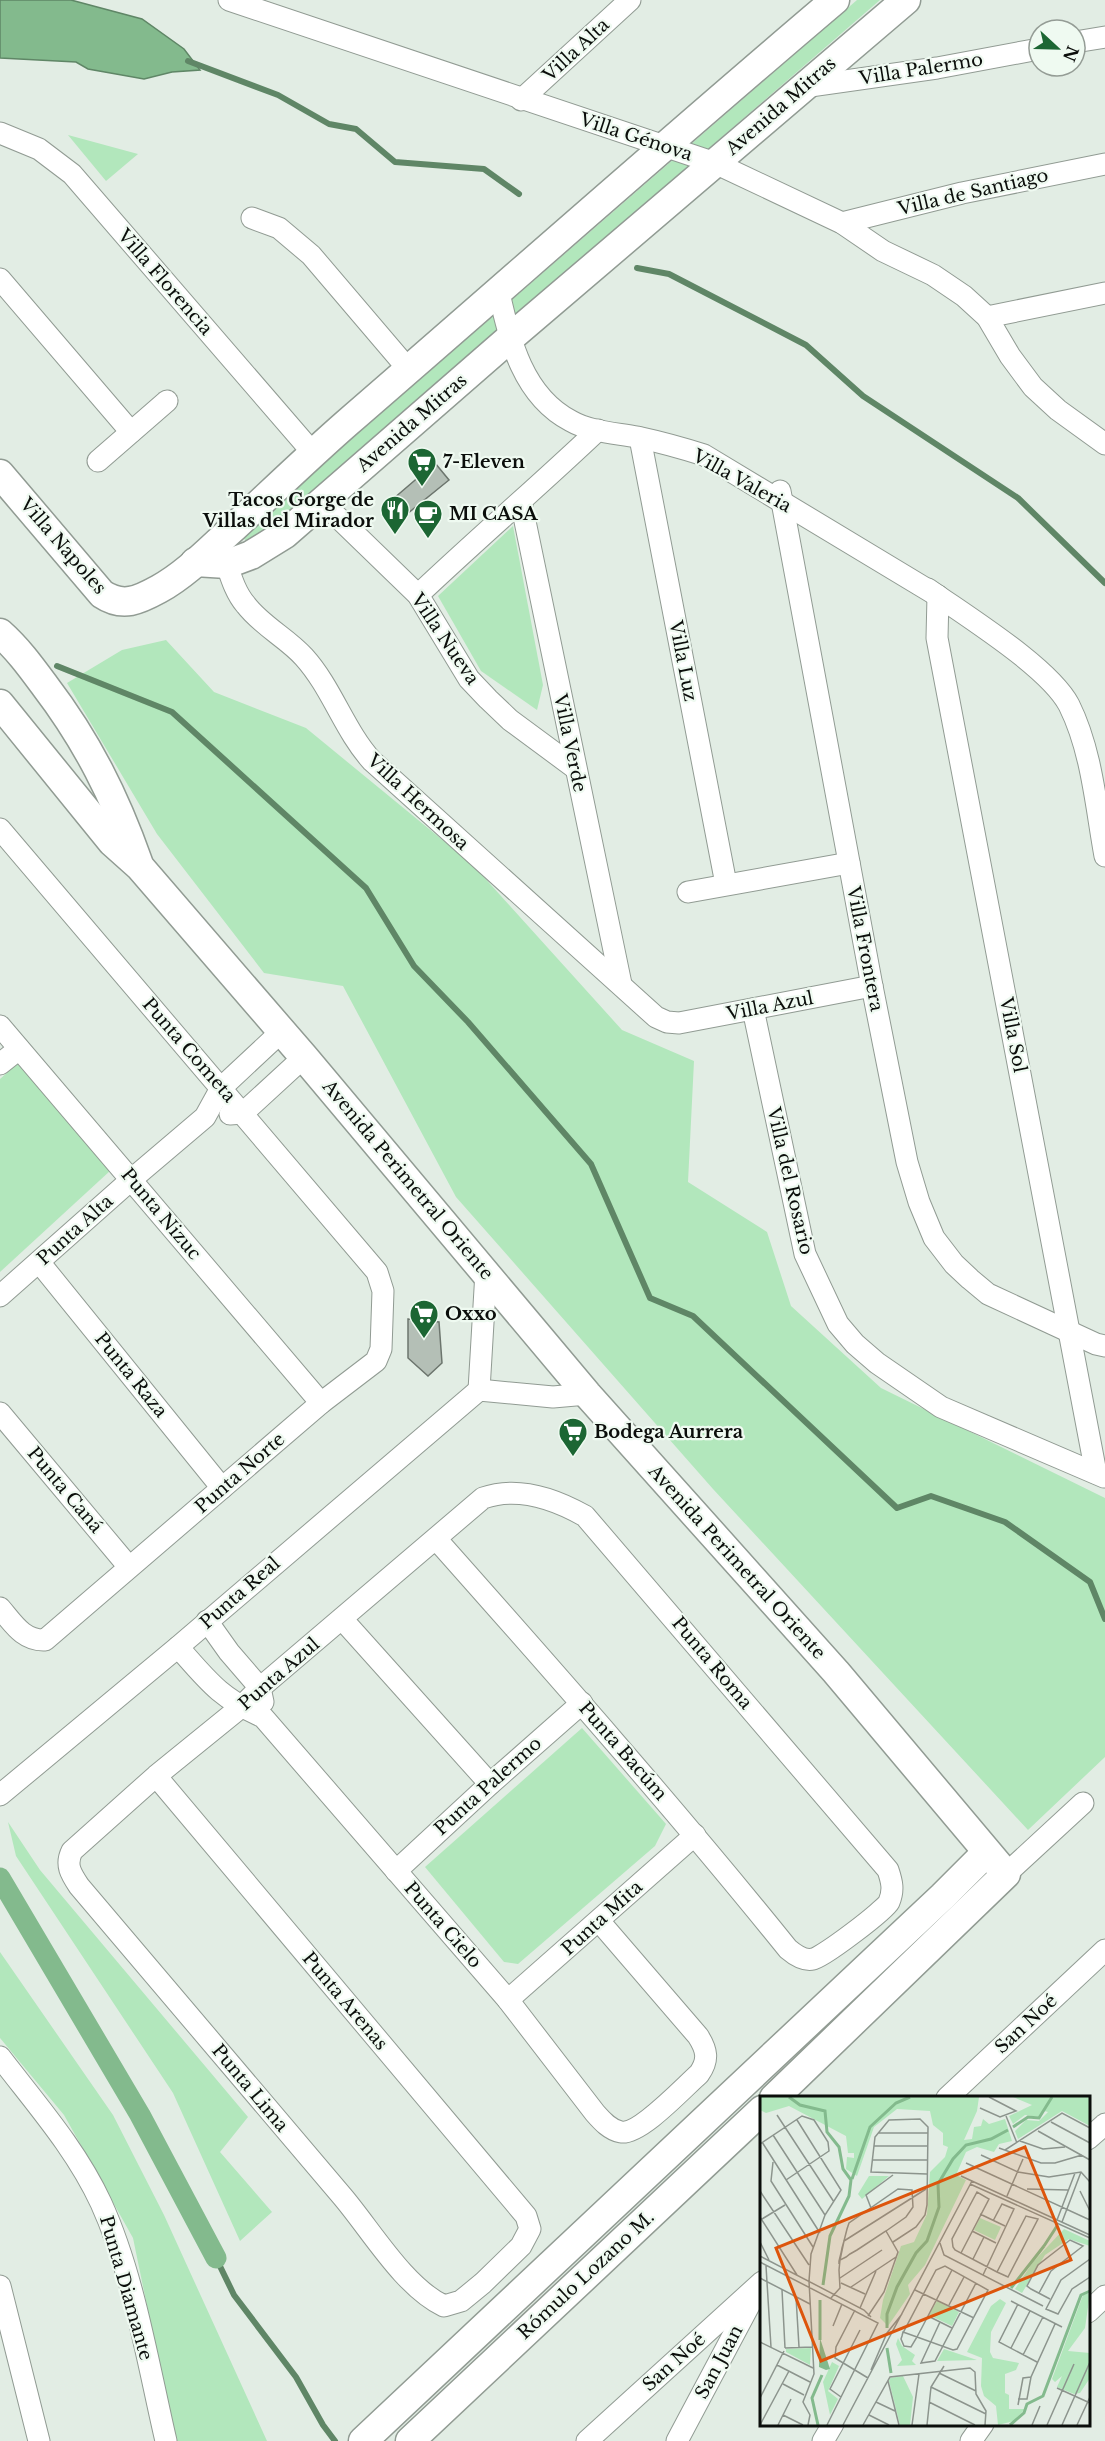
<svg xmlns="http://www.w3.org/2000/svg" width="1105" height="2441" viewBox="0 0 1105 2441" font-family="'Libre Baskerville',serif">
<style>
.green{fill:#b2e7bc}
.water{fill:#83ba8d;stroke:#5f8666;stroke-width:1.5}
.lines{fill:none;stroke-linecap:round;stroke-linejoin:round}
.stream{stroke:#5f8666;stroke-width:6}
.canal{stroke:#83ba8d;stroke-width:21}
.building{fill:#b4bfb6;stroke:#6c756d;stroke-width:1.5}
.street-casing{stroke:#919b93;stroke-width:23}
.secondary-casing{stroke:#919b93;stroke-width:31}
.street{stroke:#fff;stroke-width:21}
.secondary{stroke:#fff;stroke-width:28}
.labels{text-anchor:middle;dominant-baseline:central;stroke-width:4.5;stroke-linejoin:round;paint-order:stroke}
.street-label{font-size:18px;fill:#0b0e0b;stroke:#effaf1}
.poi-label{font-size:18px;font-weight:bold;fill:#0b0e0b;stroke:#effaf1;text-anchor:start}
.inset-river{fill:none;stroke:#83ba8d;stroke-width:3}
.inset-road{fill:none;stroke:#8c948d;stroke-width:1.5}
.view{fill:#dd550c;fill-opacity:0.15;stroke:#dd550c;stroke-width:3}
.inset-edge{fill:none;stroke:#0b0e0b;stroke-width:3}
</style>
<rect width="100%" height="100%" fill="#e2ede4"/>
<g class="green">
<path d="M857,0H880L250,546L241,535Z"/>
<path d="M68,135L138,154L106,181Z"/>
<path d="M513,526L543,685L537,710L481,671L438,596Z"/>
<path d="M166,640L214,692L306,728L473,865L622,1030L694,1061L688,1182L767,1232L791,1306L881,1388L1105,1498V1757L1028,1830L713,1489L456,1197L343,986L264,973L157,834L67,683L122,650Z"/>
<path d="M19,1062L111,1170L0,1272V1079Z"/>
<path d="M582,1728L666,1824L655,1846L518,1964L504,1962L425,1867Z"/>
<path d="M8,1822L40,1870L248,2117L220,2152L272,2212L240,2241L173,2093L16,1856Z"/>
<path d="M0,1952L113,2115L164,2215L267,2441H175L133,2238L64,2115L0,2038Z"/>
</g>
<path class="water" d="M0,0H71L142,19L184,49L200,70L172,72L144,79L88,69L76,62L0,58Z"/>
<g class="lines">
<g class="stream">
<path d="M188,61L278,95L329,124L356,129L395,162L484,169L519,194"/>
<path d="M637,268L669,274L806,345L863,396L1018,498L1105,583"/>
<path d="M57,666L172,712L366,888L414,966L468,1022L591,1164L650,1298L693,1316L897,1508L931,1496L1005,1522L1090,1582L1105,1619"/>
<path d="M216,2258L234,2295L296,2377L323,2425L335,2441"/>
</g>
<path class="canal" d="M0,1878L140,2115L216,2258"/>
</g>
<g class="building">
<path d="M435,463L449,480L407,514L393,499Z"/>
<path d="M408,1319L439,1322L442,1363L428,1376L408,1358Z"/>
</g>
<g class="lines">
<g class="street-casing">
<g id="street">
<path d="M229,0L715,163L842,223L883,251L933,275L964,296L987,317L1010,356L1033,387L1058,410L1105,444"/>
<path d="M1075,42L1105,37"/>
<path d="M803,87L937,68L1039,49"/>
<path d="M521,100L630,0"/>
<path d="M0,133L39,149L72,174L313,453"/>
<path d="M252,218L279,228L311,255L409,370"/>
<path d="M842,223L962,193L1105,164"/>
<path d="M0,279L131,432"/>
<path d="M499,293C510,341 523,396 571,421C590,432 616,433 637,437C660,442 682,448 704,455L938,596"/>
<path d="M987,317L1105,293"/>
<path d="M640,438L726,884"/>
<path d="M98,461L167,401"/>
<path d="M780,491L872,986L907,1162L919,1202L934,1238L954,1264L970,1279L988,1294L1096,1344L1105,1346"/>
<path d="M322,502L418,595L469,679L488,699L510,720L575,768"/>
<path d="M521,502L621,984"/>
<path d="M222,551C229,569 233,590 246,605C262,626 287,638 304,657C332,688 344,730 372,761L656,1017L667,1022L679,1023L872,986"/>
<path d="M928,589C966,616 1049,667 1069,705C1092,751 1096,807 1105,856"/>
<path d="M418,595C477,539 539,486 598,430"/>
<path d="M938,596L937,638L1096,1473"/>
<path d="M0,829L377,1272L383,1291L381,1349L376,1361L321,1403L45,1640C23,1641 13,1623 0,1608"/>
<path d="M688,892L849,863"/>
<path d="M753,1009L805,1254L838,1324L855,1344L877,1363L941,1407L1104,1477"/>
<path d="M0,1026L321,1403"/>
<path d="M0,1064L19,1049"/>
<path d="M230,1114L243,1113L304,1057"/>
<path d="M39,1262L222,1488"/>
<path d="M0,1296L132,1179L205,1117L221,1088L282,1031"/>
<path d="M479,1390L486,1272"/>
<path d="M0,1413L129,1567"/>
<path d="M342,1619L490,1784"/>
<path d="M207,1621L229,1652L260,1688L263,1702"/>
<path d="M178,1647C208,1681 220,1698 263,1717L508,2000L595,2113C602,2121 610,2130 621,2132C640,2135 684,2087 699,2074C709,2060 707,2050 698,2036L599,1921"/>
<path d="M156,1776L526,2216L530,2229L521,2246L483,2283L461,2301L444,2306C404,2287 371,2230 342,2196C255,2092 166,1990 79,1886C71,1874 65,1865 72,1851L156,1776L241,1707L260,1688L483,1498C517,1486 555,1499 585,1516L888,1870C892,1882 894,1890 889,1902C885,1910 822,1958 813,1959C804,1961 795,1955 788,1949C675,1809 556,1674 437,1540"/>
<path d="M0,1795L178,1647L479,1390L553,1397L587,1394"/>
<path d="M396,1871L490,1784L582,1703"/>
<path d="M1006,1874L1083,1803"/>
<path d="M508,2000L695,1835"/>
<path d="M0,2057C36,2104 76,2149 101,2203C134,2275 148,2364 166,2441"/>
<path d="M947,2098L1105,1950"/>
<path d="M1088,2139L1105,2124"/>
<path d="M0,2286L39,2441"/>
<path d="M1088,2312L1105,2296"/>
<path d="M587,2441L762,2282"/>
<path d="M677,2441L753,2298"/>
<path d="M823,2441L833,2424"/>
<path d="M971,2441L983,2424"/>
</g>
</g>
<g class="secondary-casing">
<g id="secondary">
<path d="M0,474L102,594C123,608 139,600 159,589C186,574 208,551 230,531C269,495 307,458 347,423C510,282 671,139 835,0"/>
<path d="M195,562L227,564L251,555L285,534L510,338L906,0"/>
<path d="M0,633C18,649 31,667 45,686C87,741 115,797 138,862"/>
<path d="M0,704L112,842L140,867L304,1057L587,1394L836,1672L1006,1874L774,2098"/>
<path d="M363,2441L943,1896L986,1853"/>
<path d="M410,2441L762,2110"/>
</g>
</g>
<use href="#street" class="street"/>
<use href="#secondary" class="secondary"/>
</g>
<defs>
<g id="supermarket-pin" transform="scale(1.5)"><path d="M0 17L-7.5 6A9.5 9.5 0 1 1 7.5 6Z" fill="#1c6633" stroke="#effaf1"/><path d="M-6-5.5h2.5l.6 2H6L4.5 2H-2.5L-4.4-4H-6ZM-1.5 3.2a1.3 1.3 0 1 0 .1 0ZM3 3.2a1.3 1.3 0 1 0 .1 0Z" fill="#fff"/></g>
<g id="restaurant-pin" transform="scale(1.5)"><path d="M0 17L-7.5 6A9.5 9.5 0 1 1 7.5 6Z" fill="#1c6633" stroke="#effaf1"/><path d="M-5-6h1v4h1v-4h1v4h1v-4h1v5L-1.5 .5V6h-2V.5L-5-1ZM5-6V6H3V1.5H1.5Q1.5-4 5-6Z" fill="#fff"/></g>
<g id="cafe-pin" transform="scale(1.5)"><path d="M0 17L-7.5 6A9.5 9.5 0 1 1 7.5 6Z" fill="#1c6633" stroke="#effaf1"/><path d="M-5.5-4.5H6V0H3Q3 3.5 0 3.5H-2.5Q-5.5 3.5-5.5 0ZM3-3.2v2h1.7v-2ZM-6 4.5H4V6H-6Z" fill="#fff"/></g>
</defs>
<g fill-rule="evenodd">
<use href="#supermarket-pin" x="422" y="462"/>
<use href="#restaurant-pin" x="395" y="510"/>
<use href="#cafe-pin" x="428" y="514"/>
<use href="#supermarket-pin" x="424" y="1314"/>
<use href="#supermarket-pin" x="573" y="1432"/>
</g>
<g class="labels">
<g class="street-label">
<text transform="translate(576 50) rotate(-43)">Villa Alta</text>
<text transform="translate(921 69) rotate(-9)">Villa Palermo</text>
<text transform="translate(781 106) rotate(-41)">Avenida Mitras</text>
<text transform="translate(636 137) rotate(18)">Villa Génova</text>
<text transform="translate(973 192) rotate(-13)">Villa de Santiago</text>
<text transform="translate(165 282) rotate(49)">Villa Florencia</text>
<text transform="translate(412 423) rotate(-41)">Avenida Mitras</text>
<text transform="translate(742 481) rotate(29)">Villa Valeria</text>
<text transform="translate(63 546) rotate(49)">Villa Napoles</text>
<text transform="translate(445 639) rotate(56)">Villa Nueva</text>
<text transform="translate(683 661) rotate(79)">Villa Luz</text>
<text transform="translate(570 743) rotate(78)">Villa Verde</text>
<text transform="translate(418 802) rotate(43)">Villa Hermosa</text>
<text transform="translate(865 949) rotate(79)">Villa Frontera</text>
<text transform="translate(770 1006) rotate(-11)">Villa Azul</text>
<text transform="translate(1013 1035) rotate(79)">Villa Sol</text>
<text transform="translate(189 1050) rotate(49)">Punta Cometa</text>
<text transform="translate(408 1180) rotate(50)">Avenida Perimetral Oriente</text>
<text transform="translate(790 1181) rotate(77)">Villa del Rosario</text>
<text transform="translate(161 1214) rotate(50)">Punta Nizuc</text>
<text transform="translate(75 1230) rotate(-42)">Punta Alta</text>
<text transform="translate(131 1375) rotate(51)">Punta Raza</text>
<text transform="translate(240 1473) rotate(-41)">Punta Norte</text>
<text transform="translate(65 1490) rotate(50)">Punta Caná</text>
<text transform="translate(737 1562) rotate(48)">Avenida Perimetral Oriente</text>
<text transform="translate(240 1593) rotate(-41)">Punta Real</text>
<text transform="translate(712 1663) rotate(50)">Punta Roma</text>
<text transform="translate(279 1674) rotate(-41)">Punta Azul</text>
<text transform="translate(623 1751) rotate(49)">Punta Bacúm</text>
<text transform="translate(488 1786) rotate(-42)">Punta Palermo</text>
<text transform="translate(602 1918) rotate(-42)">Punta Mita</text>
<text transform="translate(443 1925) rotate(49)">Punta Cielo</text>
<text transform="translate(345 2001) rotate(50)">Punta Arenas</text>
<text transform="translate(1026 2024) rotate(-43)">San Noé</text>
<text transform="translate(250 2088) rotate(50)">Punta Lima</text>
<text transform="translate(586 2275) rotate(-43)">Rómulo Lozano M.</text>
<text transform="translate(126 2288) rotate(74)">Punta Diamante</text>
<text transform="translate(674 2362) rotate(-42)">San Noé</text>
<text transform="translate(719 2362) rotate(-62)">San Juan</text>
</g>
<g class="poi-label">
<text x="443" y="462">7-Eleven</text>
<text x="374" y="500" text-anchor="end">Tacos Gorge de<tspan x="374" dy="21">Villas del Mirador</tspan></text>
<text x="449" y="514">MI CASA</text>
<text x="445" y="1314">Oxxo</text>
<text x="594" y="1432">Bodega Aurrera</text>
</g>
</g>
<g transform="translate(760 2096)">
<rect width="330" height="330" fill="#e2ede4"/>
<path d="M0,1H219L217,15L204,44L212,43L214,31L221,30L223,23L229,28L245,23L252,45L239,48L234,56L217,51L206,56L196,79L206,84L165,169L148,189L150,198L128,230L120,222L123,204L141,150L154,146L167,118L170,76L185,61L188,51L183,49V37L173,29L170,15L137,13L114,31L97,80L86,73L87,61L94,62V57H88L86,40L29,10L6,17L0,14ZM253,1H330V30L302,15L258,43L255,35L266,24L279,25L288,16L284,15L279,21L265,19L253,28L249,20L272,9ZM109,80H129L102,103L98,98ZM220,122L241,131L235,144L214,134ZM304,133L330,145V150L309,143L285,159L262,197L255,193L273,166ZM330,197L325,232L308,255L330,257V282L320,297L314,298L297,291L302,280L295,286L292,283L323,199ZM240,203L246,207L231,236L230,256L233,262L259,267L256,274L245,278V297L249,299V313H265L254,325L238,329L236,310L224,300L221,290L222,262L207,256L231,210ZM177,205L199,216L192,230L169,219ZM138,242L142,250L155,259L152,265L156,269L137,270L142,264L136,248ZM51,252L50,269L26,256V253ZM184,253L217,264L177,265ZM72,266L79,270L68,295L78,303L70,319L63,286ZM143,280L153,301L150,329H140L129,285L130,282Z" fill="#b2e7bc"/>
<path d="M60,242L70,273L66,274L59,271Z" fill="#83ba8d"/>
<path class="inset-river" d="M29,1L40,9L65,15L67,36L79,51L83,73L91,84L89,100L70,140L63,189M253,31L268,21L279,22L292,1M92,83L110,31L136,7L150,1M284,150L297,130M251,192L284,150M60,204V244M127,232V218L137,191L156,157L167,145L179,111L178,88L193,63L206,49L231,43L248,34M127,252L131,277M58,329L52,302L62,279M250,329L264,317L267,308L283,300L321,199L330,195"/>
<path class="inset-road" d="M220,12L240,21L256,15L229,1M17,19L74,106M246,20L257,47M37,24L81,94L65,119L51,158L49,185L54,278L43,306L50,319L48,329M291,26L330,47M278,35L330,64M118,37H168M13,39L65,119M260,45L283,53L305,51M2,46L60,137M0,48L42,20L54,24L68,46L69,55L26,84M114,50H167M239,52L281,67H295L322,59M245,54L302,17L330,32M221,59L258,76L289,81L321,76L330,86M112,64H167M13,66L11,85L53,151M206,67L330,124M201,80L330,139M210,88L330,142M267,93L308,94M0,95L49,169M320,95L330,115M247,100L263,63M111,112L106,99L133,79M220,118L245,130M0,121L37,179M2,123L25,109M297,124L315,77M302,126L321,76M212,135L236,147M84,145L166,93M0,146L9,164M133,146L156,131L165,119L167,109L168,31L160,23L129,24L115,41L111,76L167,78M180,147L184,159L283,210M201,157L229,103L217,96L192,143L193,151L195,154L237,176L248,181L278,123L266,120L237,176M0,160L104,214L111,221M213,163L224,141M330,163L301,184L286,213L298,218L312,193L330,181M0,166L118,227L67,329M6,170L11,251M223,179L254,113L242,108L233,125M0,182L50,208M80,182L122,154M81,187L105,198M91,191L136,161M22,194L25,252M155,194L214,222M279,197L291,175L323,150L310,144L278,169L267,190L271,193L290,203M36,201L39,251M71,202L80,192L79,174L80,164L84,145L79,165V168L82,152L84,145L87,133L89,127L138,93L152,94L153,111L146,121L126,135L97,154L90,158L86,161L80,164L79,165M251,205L302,231M258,208L239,246L277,266M189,209L204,181M100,212L116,175M95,214L76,251L75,262L108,282M108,220L124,196L138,156L126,135M168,220L192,232M180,226L161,267L175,265L216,187M73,230L82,208M143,236L157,241L193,254L197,253L228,194L185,170L176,174L144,235L143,236L142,240L141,243L144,250L151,251L157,241L168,220L192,174M0,246L53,272M25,252L52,251M251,252L270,215M263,259L283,221M17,269L50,286M111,274L127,237L142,218M179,277L216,295M128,285L139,329M23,288L44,299M171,291L226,318M297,292L330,307M81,301L70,293L100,234M0,302L24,255M258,303H267L271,281L295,228M116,306L135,315M169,306L215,329M258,309L263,282L271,281M23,319L43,329M109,319L129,329M0,329L29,275M18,329L31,303M83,329L212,85M103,329L130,281L210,272L215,276L216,298L226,315L225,329M152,329L159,278M167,329L171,291L184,270M272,329L280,310M287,329L314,268M302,329L330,266M317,329L330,301"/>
<path class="view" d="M265,51L311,164L61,265L16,152Z"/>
<rect width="330" height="330" class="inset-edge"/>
</g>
<g transform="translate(1057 48) rotate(112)"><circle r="28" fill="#effaf1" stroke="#949c95" stroke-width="1.5"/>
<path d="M0-4.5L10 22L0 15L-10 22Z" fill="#1c6633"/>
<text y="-9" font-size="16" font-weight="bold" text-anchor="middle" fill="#0b0e0b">N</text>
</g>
</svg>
